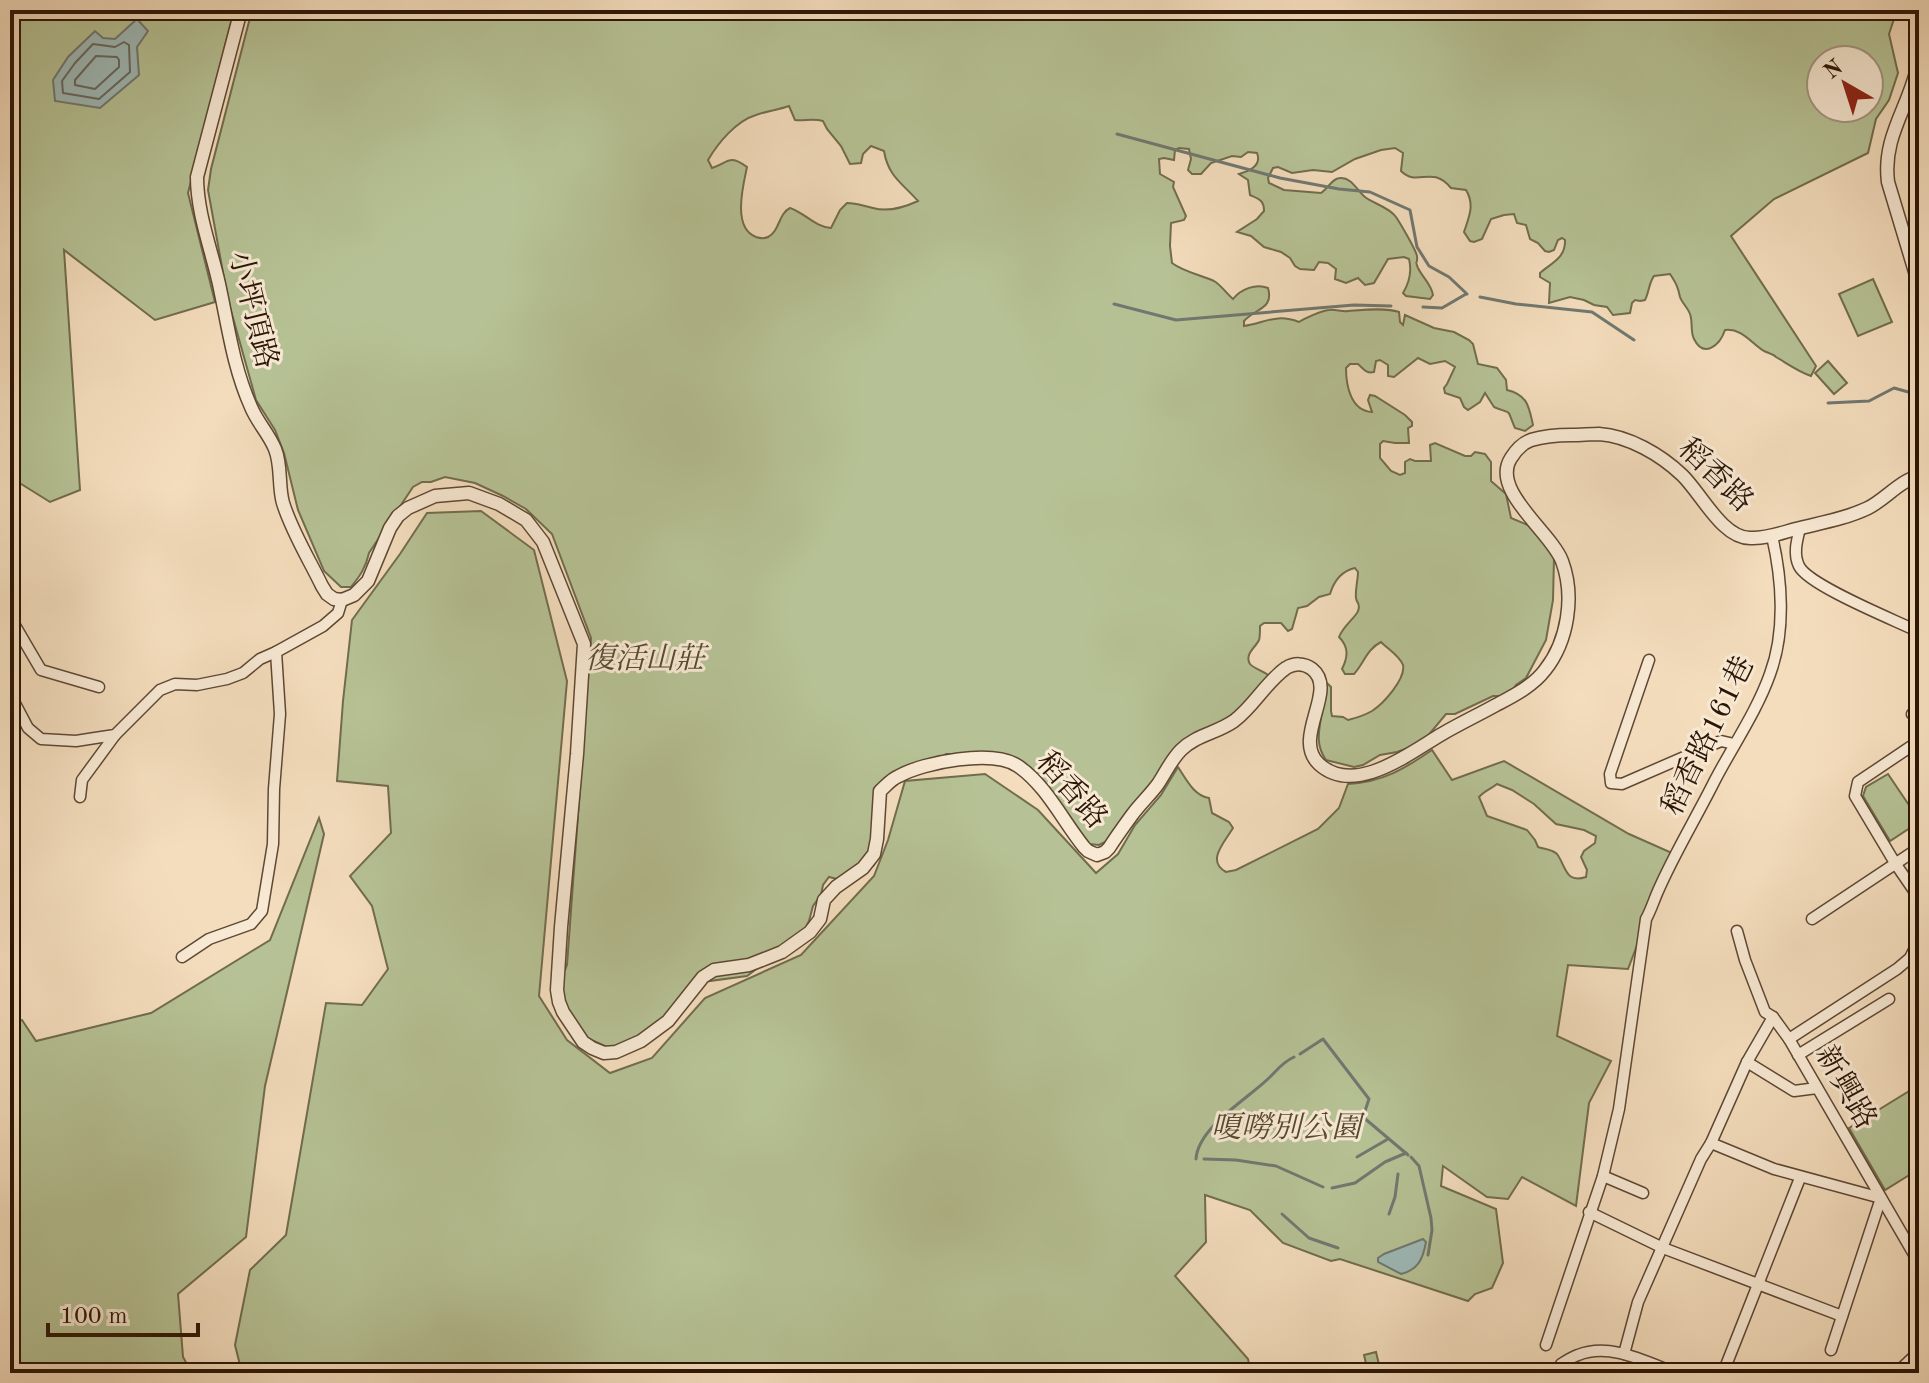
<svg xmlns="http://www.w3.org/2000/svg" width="1929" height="1383" viewBox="0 0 1929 1383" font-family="'Old Standard TT','Noto Serif TC',serif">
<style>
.green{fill:#b6c295;stroke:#716c4e;stroke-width:2;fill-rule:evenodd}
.water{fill:#9ebab8;stroke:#707871;stroke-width:2}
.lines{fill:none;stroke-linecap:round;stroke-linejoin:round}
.shore{stroke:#65685f;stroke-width:2}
.stream{stroke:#707871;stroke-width:3}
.minor-casing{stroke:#5e4834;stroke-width:13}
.tertiary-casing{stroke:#5e4834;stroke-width:15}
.minor{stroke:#f8e9d4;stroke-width:10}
.tertiary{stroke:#f8e9d4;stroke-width:12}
.labels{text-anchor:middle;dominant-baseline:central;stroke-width:6;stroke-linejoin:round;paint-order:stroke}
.street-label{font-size:30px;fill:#2c1606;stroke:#f8e9d4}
.park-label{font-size:30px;font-style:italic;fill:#554a31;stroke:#f8e9d4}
</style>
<rect width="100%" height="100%" fill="#f4ddbd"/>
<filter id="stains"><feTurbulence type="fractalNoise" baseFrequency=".0025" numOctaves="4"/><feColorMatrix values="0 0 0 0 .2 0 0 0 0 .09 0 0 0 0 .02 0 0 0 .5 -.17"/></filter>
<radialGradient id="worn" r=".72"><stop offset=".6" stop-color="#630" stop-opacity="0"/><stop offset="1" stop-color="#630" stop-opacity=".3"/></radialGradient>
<g class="green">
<path d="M10,10H234L188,193L215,302L155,320L64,250L80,490L50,502L10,477Z"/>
<path d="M252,10H1878V12L1880,10H1897L1889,34L1898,73L1889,100L1876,119L1868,153L1774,199L1731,236L1816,366L1811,376C1797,371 1788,364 1776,357C1773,354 1768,353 1764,351C1751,343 1742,328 1725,330C1720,345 1704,359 1694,339C1690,331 1693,322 1690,314C1688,308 1682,303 1680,297C1678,287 1676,283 1670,274L1654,276C1649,282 1649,293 1645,300L1640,301L1635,300L1632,303L1630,313L1613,315L1607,307L1594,305L1584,300L1570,297L1549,303L1550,283L1540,277V273C1551,263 1566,258 1565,240L1562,238L1558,240L1554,250L1549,252L1545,251L1538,243L1530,239L1526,225L1517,223L1514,214L1504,215L1491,219L1482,239L1474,242L1470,241L1464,232C1469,217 1475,205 1466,190L1451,188C1431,164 1418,188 1401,171L1403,153L1395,148L1381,150L1355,159L1332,172L1313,170L1292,173L1278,167L1273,168L1268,178L1269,183L1284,190L1321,193C1328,189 1332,178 1340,178C1352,177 1357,191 1365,197C1374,204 1389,207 1396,217C1400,223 1416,250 1417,256C1418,266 1414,259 1418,268C1423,278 1431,284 1433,295L1430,299L1406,296L1403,293C1409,283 1412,271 1409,259L1404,257L1388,259L1374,283L1365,285L1358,278L1346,283L1335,279L1336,269L1328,263L1319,262L1314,270L1300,269L1295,266L1290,258L1281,252L1264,247L1251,236L1237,232L1257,219L1264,211C1264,200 1259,199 1250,195L1248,180L1239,174C1249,171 1262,166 1257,153L1248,152L1241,157L1232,156L1211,163L1201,174H1192L1188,170L1191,159L1189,149L1179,148L1175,150L1174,160L1164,158L1159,159L1160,174L1174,182L1173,187L1186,216L1184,220L1171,223L1170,246L1172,263C1184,272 1201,275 1214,281C1221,285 1226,293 1233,299C1241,289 1256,283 1268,288C1274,309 1256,308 1244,321V326C1265,323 1276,313 1299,322C1305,318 1321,311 1329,310C1335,309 1342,312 1348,311C1362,310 1385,307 1399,312L1400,322L1403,325L1405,315L1434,328L1454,332L1469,340L1473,344L1478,364L1497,368L1506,380L1507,390C1528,395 1529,407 1533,425L1525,431L1515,428C1506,408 1514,415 1494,407L1485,393L1480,402L1468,410L1464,407L1460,398L1445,393L1444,388L1447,384L1455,367L1445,361L1430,364L1418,358L1394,377L1388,376V365L1380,360L1376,361L1374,372C1366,374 1364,369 1358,364H1350L1346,368C1346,386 1351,411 1372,412L1368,400L1370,395L1375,396L1405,415L1412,422V426L1408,428L1409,443H1395L1383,441L1380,444V458L1391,471L1400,475L1405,473V462L1410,459L1415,461H1431L1430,445L1435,443L1465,456H1471L1475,452L1485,454L1491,462V481L1506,494L1511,518L1535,528L1542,536L1554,558L1553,600L1546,640L1526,678L1516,685L1511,693L1506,696H1493L1455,714H1446L1422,743L1397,752L1380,755L1363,765L1354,767L1326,760C1314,743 1320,729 1322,710C1323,702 1322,693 1322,684L1327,683L1331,687V711L1332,716L1343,717L1348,720C1356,718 1365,715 1372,711C1383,704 1406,679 1403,665C1400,656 1388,649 1381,642C1367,649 1364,663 1354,674H1345L1342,669C1348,657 1349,647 1339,637C1343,626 1356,617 1358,611C1361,604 1357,604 1356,598C1355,590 1358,580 1358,572L1355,568C1341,571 1334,581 1330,594L1319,597L1307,606L1298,608L1292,629L1288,631L1281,623H1264L1260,626C1260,628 1260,638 1259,640C1256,647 1244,654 1250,664C1253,668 1263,671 1268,675C1256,697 1226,725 1201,730L1199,735L1107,841L1099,845L1089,844L1028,771L987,754H946L937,760L885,778L876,852C876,853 875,864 874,865C871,869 854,878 848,882L829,877L823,885L821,895L813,906L809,921L802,935L747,976L703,982L637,1042L609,1048L585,1037L562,1001L557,988L567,965L591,638L552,534L526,509L503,496L475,483L445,477L431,482H422L413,487L369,553C366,567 360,576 351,587H341L324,571L298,510L284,453L275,430L256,400L228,300L208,190L211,169ZM1821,60H1869V108H1821ZM789,106L795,120C805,121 813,118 823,121L827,129L841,146L850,164L861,163L863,154L871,146L884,151C888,176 902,183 918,201C905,207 887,212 873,208C863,206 857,203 847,203L840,210L831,228C815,227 805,213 790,208C778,214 780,231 768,237C764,239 759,238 756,237C732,228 743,186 747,167C729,154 729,162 712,168L708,160C718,143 736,121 756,115C767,111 778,110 789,106Z"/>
<path d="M1873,279L1892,322L1858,336L1839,294Z"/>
<path d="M1828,361L1847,383L1834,394L1815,373Z"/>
<path d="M481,511L534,550L567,681L539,996L567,1040L610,1073L652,1058L705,998L801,955L874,876L888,840L905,781L985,774L1038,810L1096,873L1118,854L1135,825L1161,795L1178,767C1186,779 1194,796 1209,798L1212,813L1229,822L1233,828C1224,843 1206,861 1226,872L1236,870L1318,829L1339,808L1348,784C1383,782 1404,769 1432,750L1452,780L1504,761L1629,834L1672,853L1628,969L1568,965L1557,1036L1611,1061L1589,1103L1576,1206L1522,1177L1508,1199L1487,1197L1443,1166L1441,1186L1496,1209L1503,1263L1492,1288L1475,1294L1468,1301L1340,1259L1331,1261L1283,1243L1250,1210L1205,1195L1206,1242L1175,1276L1248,1359L1251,1373H242L235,1345L250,1270L286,1235L326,1003L362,1005L388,969L372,906L350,876L391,833L388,786L337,781L343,701L352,620L400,554L427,513ZM1497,784L1512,790L1534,804L1556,824L1584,830L1596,836L1595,843L1584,851L1581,857L1587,870L1586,877C1565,884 1566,866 1557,854C1552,849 1544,849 1538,847L1535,840L1527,830L1487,816L1479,797C1484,791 1491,789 1497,784Z"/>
<path d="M1888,774L1919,820V822L1890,841L1863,796L1866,787Z"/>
<path d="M319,818L324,834L265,1086L246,1237L178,1294L183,1357L192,1373H10V1022L22,1020L36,1041L151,1013L270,940Z"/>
<path d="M1919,1085V1169L1885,1190L1849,1128Z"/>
<path d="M1376,1352L1381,1373H1331C1343,1367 1355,1367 1368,1372L1364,1355Z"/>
</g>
<g class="water">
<path d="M137,19L148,31L137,47L139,75L100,108L55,101L53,80L68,57L95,31L103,38L115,39Z"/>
<path d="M1423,1239L1426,1242C1423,1259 1418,1270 1401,1274L1378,1262V1258L1384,1254Z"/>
</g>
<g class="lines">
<g class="shore">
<path d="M124,42L129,45L130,72L99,99L63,93L62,81L75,63L93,44L115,47Z"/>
<path d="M96,56L117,57L119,60V67L95,89L75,85V80Z"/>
</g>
<g class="stream">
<path d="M1117,134L1280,178L1339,189L1370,192L1410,210L1417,247L1429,266L1449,277L1467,294"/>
<path d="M1480,297L1516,304L1592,312L1634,340"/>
<path d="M1114,304L1176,320L1354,305L1391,306"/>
<path d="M1423,307L1442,308L1466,294"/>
<path d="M1828,403L1869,401L1894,388L1919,395"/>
<path d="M1300,1054L1323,1039L1369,1099L1363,1117L1408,1155"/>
<path d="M1346,1118L1362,1117"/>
<path d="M1357,1157L1388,1139"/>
<path d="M1411,1157L1419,1166L1431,1218L1432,1230L1428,1255"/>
<path d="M1196,1159C1198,1127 1249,1098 1270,1077C1278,1069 1283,1062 1294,1057"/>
<path d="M1204,1159L1236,1160L1276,1166L1323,1187"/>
<path d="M1332,1188L1355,1183L1385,1162L1406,1153"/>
<path d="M1282,1214L1309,1238L1338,1248"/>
<path d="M1389,1214L1395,1197L1398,1174"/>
</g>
<g class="minor-casing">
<g id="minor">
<path d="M1800,528C1797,540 1793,554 1799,566C1808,585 1892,619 1915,630L1919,634"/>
<path d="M10,617L41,670L99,687"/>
<path d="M1649,660L1610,774L1611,783L1622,784L1721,741L1734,744"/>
<path d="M10,694L28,728L41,739L76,741L95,738L115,735L160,690L175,684L197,685L227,679L243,673L260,659L276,652"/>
<path d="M1912,714L1919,709"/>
<path d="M1919,741L1858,782L1855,796L1895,863L1919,898"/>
<path d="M80,797L82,780L115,735"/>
<path d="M1812,919L1919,848"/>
<path d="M1737,931L1745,960L1765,1012L1773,1017L1789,1039L1919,1263"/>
<path d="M182,957L209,939L251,924L262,911L273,844L274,789L280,714L276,652L323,626L338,613L342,600"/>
<path d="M1789,1039L1897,969L1910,958L1919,940"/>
<path d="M1798,1055L1889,999"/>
<path d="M1747,1062L1794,1091L1817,1088"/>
<path d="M1711,1143L1774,1169L1881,1198L1831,1350"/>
<path d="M1603,1176L1643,1193"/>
<path d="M1589,1212L1663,1248L1842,1316"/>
<path d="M1546,1345L1603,1176L1619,1109L1646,919C1651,910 1654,900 1658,891C1674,854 1696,818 1714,782C1732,747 1757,711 1770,674C1786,631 1782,579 1772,536"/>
<path d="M1624,1354L1638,1302L1701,1159L1711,1143L1747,1062L1773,1017"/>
<path d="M1561,1364C1566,1361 1572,1357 1578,1355C1610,1342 1646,1362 1676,1373"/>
<path d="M1723,1373L1800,1178"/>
</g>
</g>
<g class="tertiary-casing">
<g id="tertiary">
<path d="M241,10L197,177C197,213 211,248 219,284C228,325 233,367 251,407C257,422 269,434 275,449C282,466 278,486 283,503C292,532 309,559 322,586L327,594L334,599L342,600L354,595L368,581L390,528L398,516L408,508L435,496L469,493L499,504L526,520L543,542L584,644L577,754L561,927L557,990L559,1002L563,1012L583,1042L592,1048L604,1053L616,1052L641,1041L668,1021L703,977L714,970L749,965L767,958L782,952L810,932L820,919L824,900L836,887L863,868L874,854L877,839L880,791C886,786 891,779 899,776C924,762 993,749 1018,766C1046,785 1063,821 1084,847L1088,851L1097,855L1105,852L1109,848C1116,837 1124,826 1132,815C1140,804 1150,795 1158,784C1166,772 1171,760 1181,750C1196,735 1217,733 1234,721C1254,706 1266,682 1286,668C1294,663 1304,663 1312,669C1339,690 1291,738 1319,764C1355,797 1411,752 1442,734C1459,724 1478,715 1496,705C1513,696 1533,686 1545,670C1568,641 1575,596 1562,561C1551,532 1490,490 1511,458C1516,450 1523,443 1531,440C1544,436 1558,435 1572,435C1581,435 1590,434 1599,434C1629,436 1661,455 1682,475C1701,493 1722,538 1750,538C1765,539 1781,533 1796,529C1820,523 1845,519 1868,508C1886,499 1899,481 1919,476"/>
<path d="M1919,60C1911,105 1882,135 1888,182L1919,285"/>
<path d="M1898,1373L1919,1353"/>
</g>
</g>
<use href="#minor" class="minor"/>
<use href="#tertiary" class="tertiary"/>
</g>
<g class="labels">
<g class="street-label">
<text transform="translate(252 310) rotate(76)">小坪頂路</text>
<text transform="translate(1715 476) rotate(44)">稻香路</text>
<text transform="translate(1709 736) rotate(-64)">稻香路161巷</text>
<text transform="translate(1071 791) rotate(49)">稻香路</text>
<text transform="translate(1845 1088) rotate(60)">新興路</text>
</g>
<g class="park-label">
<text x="645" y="660">復活山莊</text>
<text x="1286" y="1129">嗄嘮別公園</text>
</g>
</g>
<rect width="1929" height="1383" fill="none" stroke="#f4ddbd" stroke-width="40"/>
<rect x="12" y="12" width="1905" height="1359" fill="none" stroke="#2c1606" stroke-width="4"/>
<rect x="20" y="20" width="1889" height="1343" fill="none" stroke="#2c1606" stroke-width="2"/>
<g transform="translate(1845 84) rotate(321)"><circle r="38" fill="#f8e9d4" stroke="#a69582" stroke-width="2"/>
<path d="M0-6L14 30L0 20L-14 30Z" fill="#8f2418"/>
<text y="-12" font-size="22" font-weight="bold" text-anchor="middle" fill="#2c1606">N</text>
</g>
<path d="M48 1323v12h150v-12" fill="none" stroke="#2c1606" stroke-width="4"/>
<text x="60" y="1323" font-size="24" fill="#2c1606" stroke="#f8e9d4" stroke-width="6" paint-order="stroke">100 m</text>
<rect width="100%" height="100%" filter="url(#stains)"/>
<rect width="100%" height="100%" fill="url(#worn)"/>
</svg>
